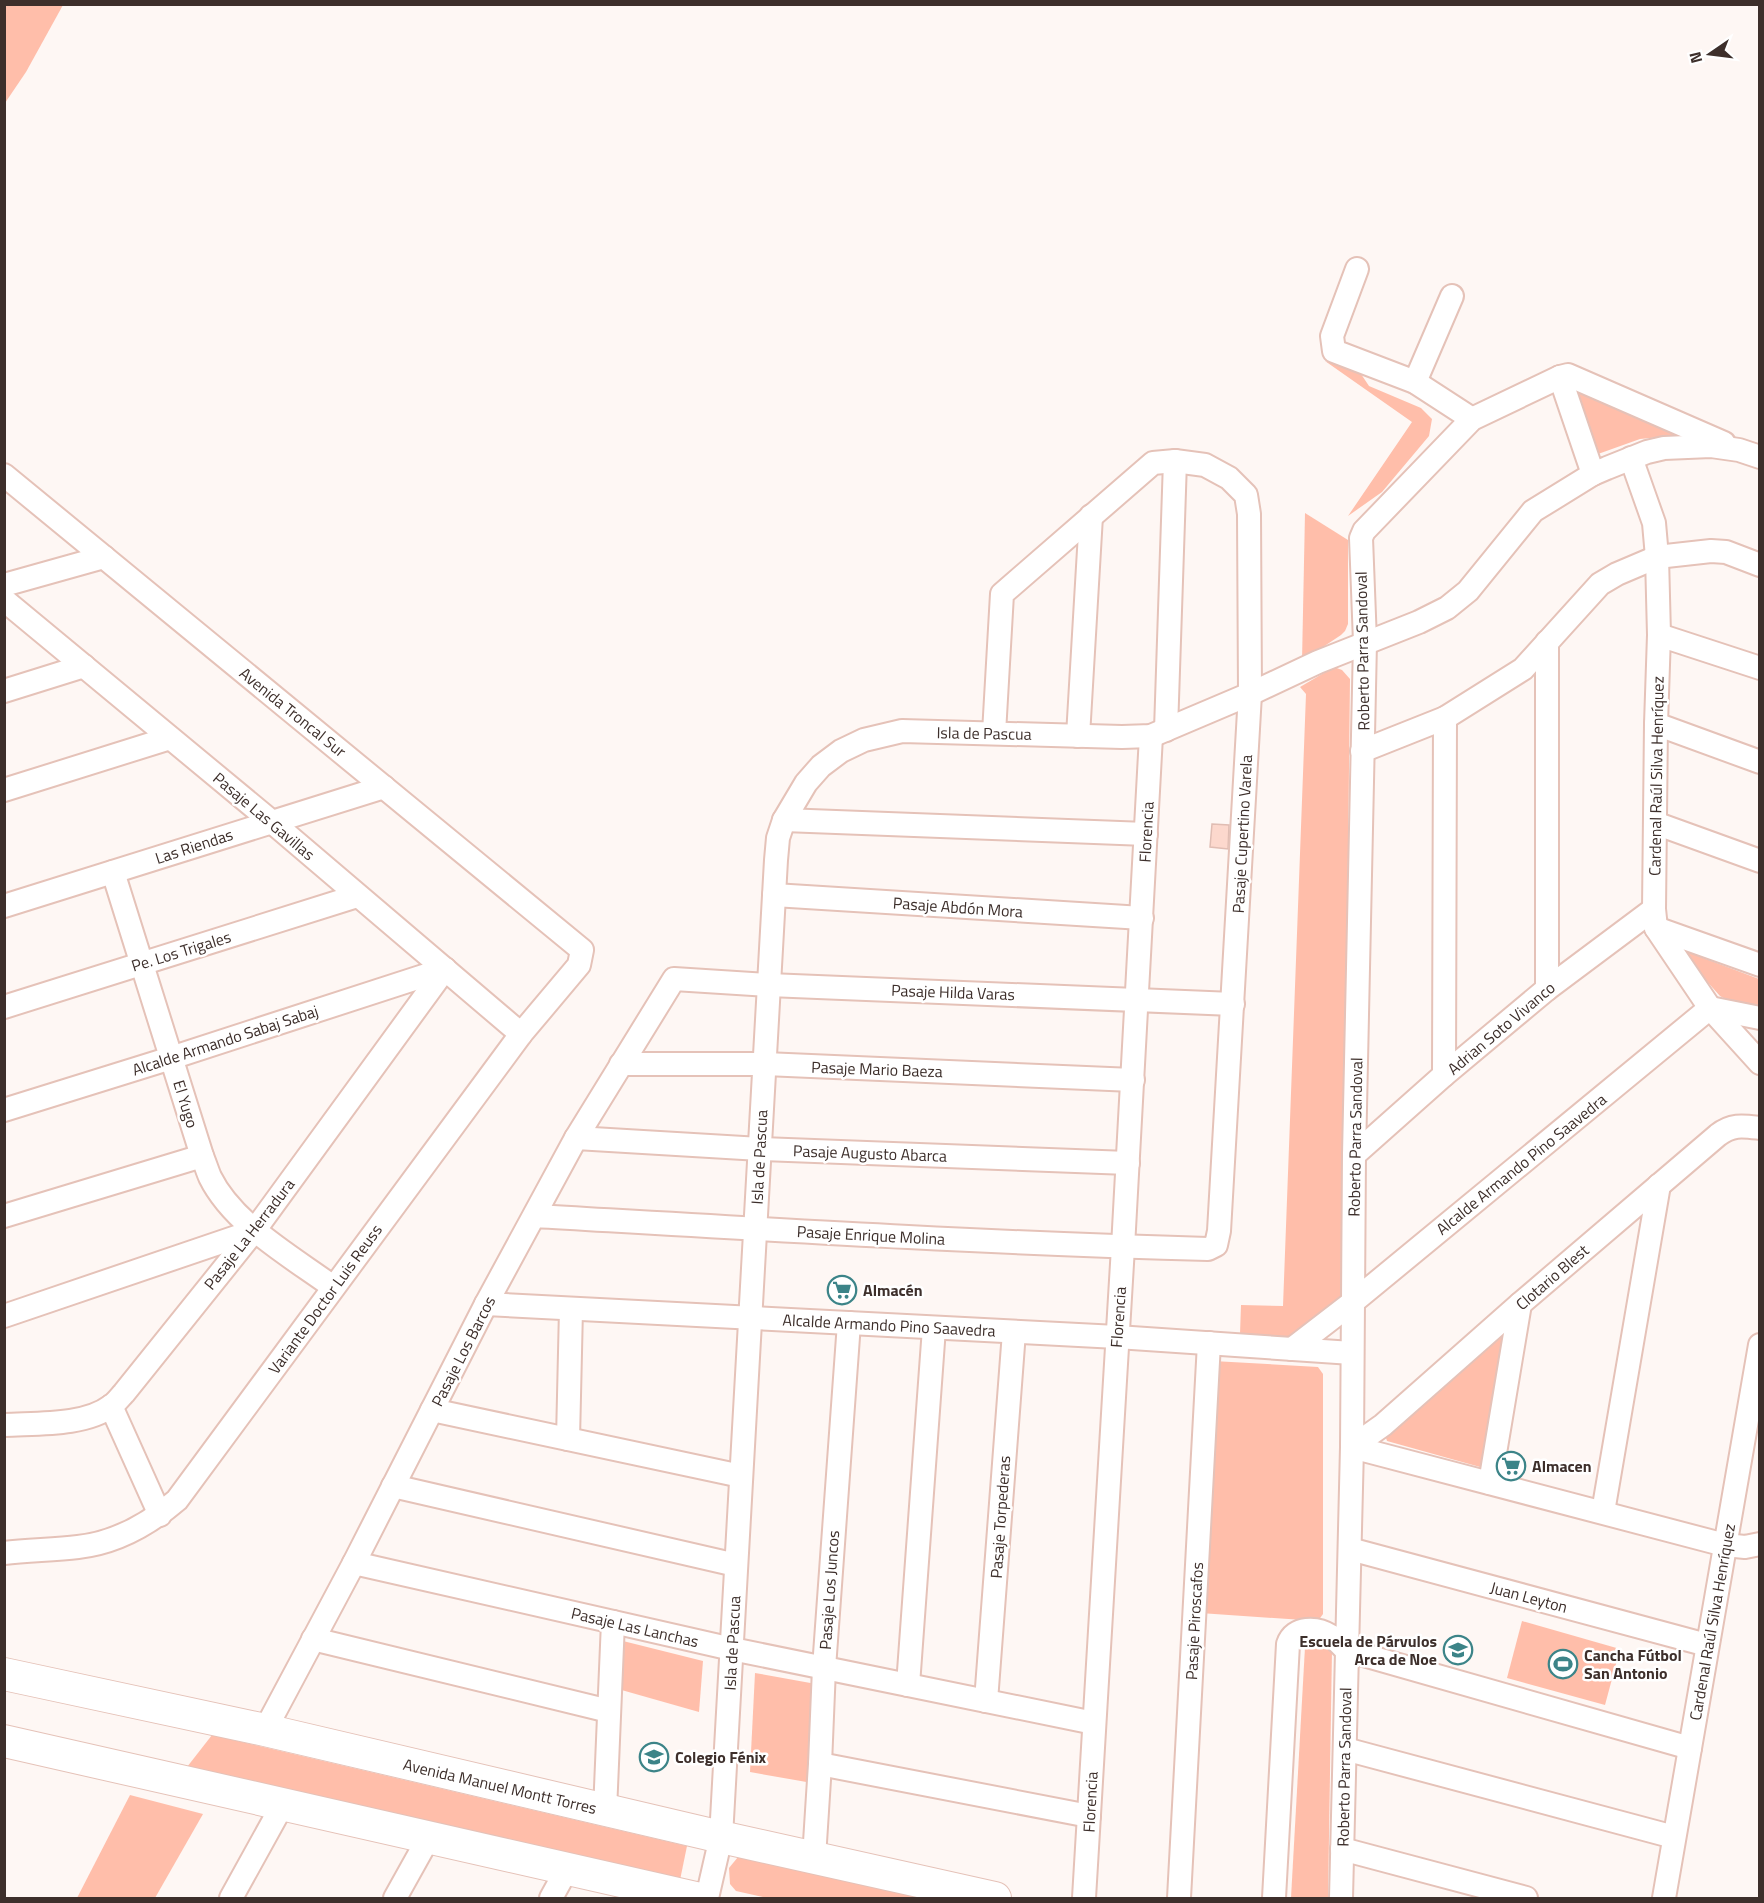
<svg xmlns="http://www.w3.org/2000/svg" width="1764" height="1903" viewBox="0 0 1764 1903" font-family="'Titillium Web',sans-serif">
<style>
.green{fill:#ffbeaa}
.building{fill:#fcd8cd;stroke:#e0bdb3;stroke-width:1.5}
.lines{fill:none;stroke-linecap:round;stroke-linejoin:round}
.street-casing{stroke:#e5c2b8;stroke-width:26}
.secondary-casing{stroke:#e5c2b8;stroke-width:34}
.street{stroke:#fff;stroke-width:22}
.secondary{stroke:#fff;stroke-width:32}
.labels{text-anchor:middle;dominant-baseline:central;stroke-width:5;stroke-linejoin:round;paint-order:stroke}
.street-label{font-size:16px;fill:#3d2f2b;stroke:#fff}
.poi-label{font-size:16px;font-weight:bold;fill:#3d2f2b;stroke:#fff;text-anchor:start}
</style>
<rect width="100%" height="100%" fill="#fef7f4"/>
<g class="green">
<path d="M5,4L63,5L26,72L5,103Z"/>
<path d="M1325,361L1359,371L1369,386L1421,408L1432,419L1429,436L1382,492L1348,516L1412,422Z"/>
<path d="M1566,387L1693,434L1640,439L1598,454L1594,452Z"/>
<path d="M1305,513L1348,540V624L1345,631L1341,635L1302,661Z"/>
<path d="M1334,667L1342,670L1350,679L1343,1300L1301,1338L1240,1334L1241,1305L1283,1306L1306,694L1300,687Z"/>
<path d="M1677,948L1759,979V1006L1727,1000L1720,996Z"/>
<path d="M1506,1328L1486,1463L1480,1467L1387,1441L1384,1432Z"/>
<path d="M1213,1361L1318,1367L1323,1374V1614L1318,1621L1200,1613Z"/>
<path d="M1522,1621L1620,1649L1605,1705L1507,1678Z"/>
<path d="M1313,1639H1321L1332,1650L1328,1898H1291L1305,1647L1307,1642Z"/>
<path d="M619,1640L703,1661L699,1712L618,1689Z"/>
<path d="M755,1673L816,1684L812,1783L750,1772Z"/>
<path d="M212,1735L687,1846L679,1885L187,1767Z"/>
<path d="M130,1795L203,1814L155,1898H77Z"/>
<path d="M743,1856L930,1898H767L736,1891L730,1884L729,1868L738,1857Z"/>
</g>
<path class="building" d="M1212,824L1229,825L1228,849L1210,847Z"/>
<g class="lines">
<g class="street-casing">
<g id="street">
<path d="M1357,269L1332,336L1334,351L1415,382L1472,419"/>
<path d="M1560,377L1593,474"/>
<path d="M1415,382L1452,296"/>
<path d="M1631,458L1654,523L1657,557L1659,635L1656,724L1654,909L1656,928L1710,1008L1760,1063"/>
<path d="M4,475L582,950L579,965L521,1034L177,1500C149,1524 115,1543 78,1547C54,1550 29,1550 4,1553"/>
<path d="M4,585L104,557"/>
<path d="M4,600L272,822L521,1034"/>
<path d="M1659,635L1760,668"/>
<path d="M4,691L84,666"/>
<path d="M1656,724L1760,762"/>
<path d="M1166,730L1175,461"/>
<path d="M1078,736L1091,516"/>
<path d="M1362,751L1445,718L1523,669L1600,584L1617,574L1657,557L1711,551L1726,552L1760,565"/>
<path d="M4,790L170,738"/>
<path d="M784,820L1146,834"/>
<path d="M1655,823L1760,861"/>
<path d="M113,872L202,1156C205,1163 207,1170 210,1177C233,1224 292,1257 333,1287"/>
<path d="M774,895L1142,918"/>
<path d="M4,906L384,787"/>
<path d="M1656,928L1760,965"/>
<path d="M1547,989V642"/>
<path d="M4,1007L357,896"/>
<path d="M621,1064H765L1133,1080"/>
<path d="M1444,1075L1445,718"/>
<path d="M4,1110L171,1058L445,969"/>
<path d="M576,1138L760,1149L1128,1163"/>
<path d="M1354,1155L1444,1075L1547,989L1654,909"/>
<path d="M4,1216L202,1156"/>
<path d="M535,1216C759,1229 983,1243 1208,1249L1216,1245L1219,1231L1250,694L1249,514L1246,495L1229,478L1205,465L1175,461L1153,463L1002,594L994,733"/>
<path d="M486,1304L1117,1337L1352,1353"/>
<path d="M4,1316L254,1231"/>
<path d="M1292,1349L1353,1302L1710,1008L1760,1018"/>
<path d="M111,1406L160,1515"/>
<path d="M432,1410L741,1476"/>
<path d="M4,1425C36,1423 85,1426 111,1406C116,1403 120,1397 124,1393L254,1231L445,969"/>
<path d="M568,1439L571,1309"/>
<path d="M1352,1447L1383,1425L1520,1304L1718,1135C1732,1124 1743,1126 1760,1128"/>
<path d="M1352,1447L1725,1545L1745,1547L1760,1544"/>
<path d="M1490,1483L1520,1304"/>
<path d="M393,1486L736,1565"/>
<path d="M1603,1512L1659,1185"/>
<path d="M1350,1549L1707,1645"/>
<path d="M354,1563L732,1649L1094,1723"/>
<path d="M313,1639L609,1711"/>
<path d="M908,1685L934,1328"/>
<path d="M986,1701L1014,1332"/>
<path d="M265,1730L354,1563L486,1304L576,1138L674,979L769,985L1233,1004"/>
<path d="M1345,1749L1674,1837"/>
<path d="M820,1764L1089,1816"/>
<path d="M605,1811L613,1622"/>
<path d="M1342,1849L1526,1898"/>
<path d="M814,1858L820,1764L824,1668L849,1323"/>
<path d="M231,1898L283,1804"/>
<path d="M395,1898L429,1837"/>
<path d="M551,1898L567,1869"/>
<path d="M707,1898L721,1837L776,860L778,838L784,820L806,783L821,766L841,751L864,740L902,731L1122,737L1151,736L1250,694L1318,662L1419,622L1447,608L1468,591L1533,511L1593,474L1607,468L1647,452L1664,448L1711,446L1739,450L1760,457"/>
<path d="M1084,1898L1123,1247L1151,736"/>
<path d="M1179,1898L1209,1343"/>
<path d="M1274,1898L1288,1644C1294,1626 1317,1627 1331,1636C1337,1640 1341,1645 1346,1650L1690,1748"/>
<path d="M1341,1898L1352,1447L1354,1155L1365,642L1361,538L1364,531L1472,419L1560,377L1568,375L1724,443"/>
<path d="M1664,1898L1760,1345"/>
</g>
</g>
<g class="secondary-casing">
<g id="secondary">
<path d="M4,1674L265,1730L721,1837L995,1898"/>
<path d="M4,1741L696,1898"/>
</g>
</g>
<use href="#street" class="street"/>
<use href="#secondary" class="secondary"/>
</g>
<defs>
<g id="supermarket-ring" transform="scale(1.5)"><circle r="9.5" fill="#fff" stroke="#3c8488" stroke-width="1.5"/><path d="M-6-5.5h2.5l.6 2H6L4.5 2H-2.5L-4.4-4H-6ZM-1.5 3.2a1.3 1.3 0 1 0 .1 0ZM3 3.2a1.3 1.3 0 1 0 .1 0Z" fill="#3c8488"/></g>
<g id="school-ring" transform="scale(1.5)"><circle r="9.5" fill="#fff" stroke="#3c8488" stroke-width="1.5"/><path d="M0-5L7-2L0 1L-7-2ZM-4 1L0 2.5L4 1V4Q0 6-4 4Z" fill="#3c8488"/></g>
<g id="stadium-ring" transform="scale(1.5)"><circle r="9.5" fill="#fff" stroke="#3c8488" stroke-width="1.5"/><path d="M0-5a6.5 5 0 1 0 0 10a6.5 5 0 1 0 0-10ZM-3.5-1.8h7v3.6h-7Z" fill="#3c8488"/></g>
</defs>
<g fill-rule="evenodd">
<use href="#supermarket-ring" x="842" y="1290"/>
<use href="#supermarket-ring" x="1511" y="1466"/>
<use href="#school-ring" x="1458" y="1650"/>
<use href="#stadium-ring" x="1563" y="1664"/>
<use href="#school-ring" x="654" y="1757"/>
</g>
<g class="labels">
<g class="street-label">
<text transform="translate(1362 651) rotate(-91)">Roberto Parra Sandoval</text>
<text transform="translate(293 712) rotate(39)">Avenida Troncal Sur</text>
<text transform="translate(984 733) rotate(1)">Isla de Pascua</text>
<text transform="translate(1656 776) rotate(-89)">Cardenal Raúl Silva Henríquez</text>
<text transform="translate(264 816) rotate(40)">Pasaje Las Gavillas</text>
<text transform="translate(1146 832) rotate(-87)">Florencia</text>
<text transform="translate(1242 834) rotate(-87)">Pasaje Cupertino Varela</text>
<text transform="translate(194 846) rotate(-18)">Las Riendas</text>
<text transform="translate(958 907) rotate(4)">Pasaje Abdón Mora</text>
<text transform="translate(181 951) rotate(-17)">Pe. Los Trigales</text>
<text transform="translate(953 992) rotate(2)">Pasaje Hilda Varas</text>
<text transform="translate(1501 1028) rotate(-40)">Adrian Soto Vivanco</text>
<text transform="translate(225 1040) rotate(-18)">Alcalde Armando Sabaj Sabaj</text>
<text transform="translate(877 1069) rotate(2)">Pasaje Mario Baeza</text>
<text transform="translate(186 1104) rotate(73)">El Yugo</text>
<text transform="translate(1355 1137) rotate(-89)">Roberto Parra Sandoval</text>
<text transform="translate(870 1153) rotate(2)">Pasaje Augusto Abarca</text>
<text transform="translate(759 1157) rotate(-87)">Isla de Pascua</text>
<text transform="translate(1521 1164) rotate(-39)">Alcalde Armando Pino Saavedra</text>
<text transform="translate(249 1234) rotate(-52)">Pasaje La Herradura</text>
<text transform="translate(871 1235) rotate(3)">Pasaje Enrique Molina</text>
<text transform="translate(1552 1277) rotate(-41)">Clotario Blest</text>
<text transform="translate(325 1299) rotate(-54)">Variante Doctor Luis Reuss</text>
<text transform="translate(1118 1317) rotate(-86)">Florencia</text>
<text transform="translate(889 1325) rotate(3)">Alcalde Armando Pino Saavedra</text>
<text transform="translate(463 1351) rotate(-63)">Pasaje Los Barcos</text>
<text transform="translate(1000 1517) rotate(-86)">Pasaje Torpederas</text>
<text transform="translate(829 1590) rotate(-86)">Pasaje Los Juncos</text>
<text transform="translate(1529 1597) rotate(15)">Juan Leyton</text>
<text transform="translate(1194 1621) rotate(-87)">Pasaje Piroscafos</text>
<text transform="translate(1712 1622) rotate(-80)">Cardenal Raúl Silva Henríquez</text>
<text transform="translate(635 1627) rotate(13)">Pasaje Las Lanchas</text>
<text transform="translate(732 1643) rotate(-87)">Isla de Pascua</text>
<text transform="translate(1344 1767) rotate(-89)">Roberto Parra Sandoval</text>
<text transform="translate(500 1786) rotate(13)">Avenida Manuel Montt Torres</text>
<text transform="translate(1090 1802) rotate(-87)">Florencia</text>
</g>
<g class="poi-label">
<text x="863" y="1290">Almacén</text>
<text x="1532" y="1466">Almacen</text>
<text x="1437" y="1641" text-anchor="end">Escuela de Párvulos<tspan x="1437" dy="18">Arca de Noe</tspan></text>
<text x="1584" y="1655">Cancha Fútbol<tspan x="1584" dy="18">San Antonio</tspan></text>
<text x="675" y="1757">Colegio Fénix</text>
</g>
</g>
<rect width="1764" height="1903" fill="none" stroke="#3d2f2b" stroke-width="12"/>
<g transform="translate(1710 54) rotate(256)" stroke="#ffffff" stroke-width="4.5" paint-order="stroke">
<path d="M0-4.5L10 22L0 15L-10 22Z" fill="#3d2f2b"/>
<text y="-9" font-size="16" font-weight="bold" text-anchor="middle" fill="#3d2f2b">N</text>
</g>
</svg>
